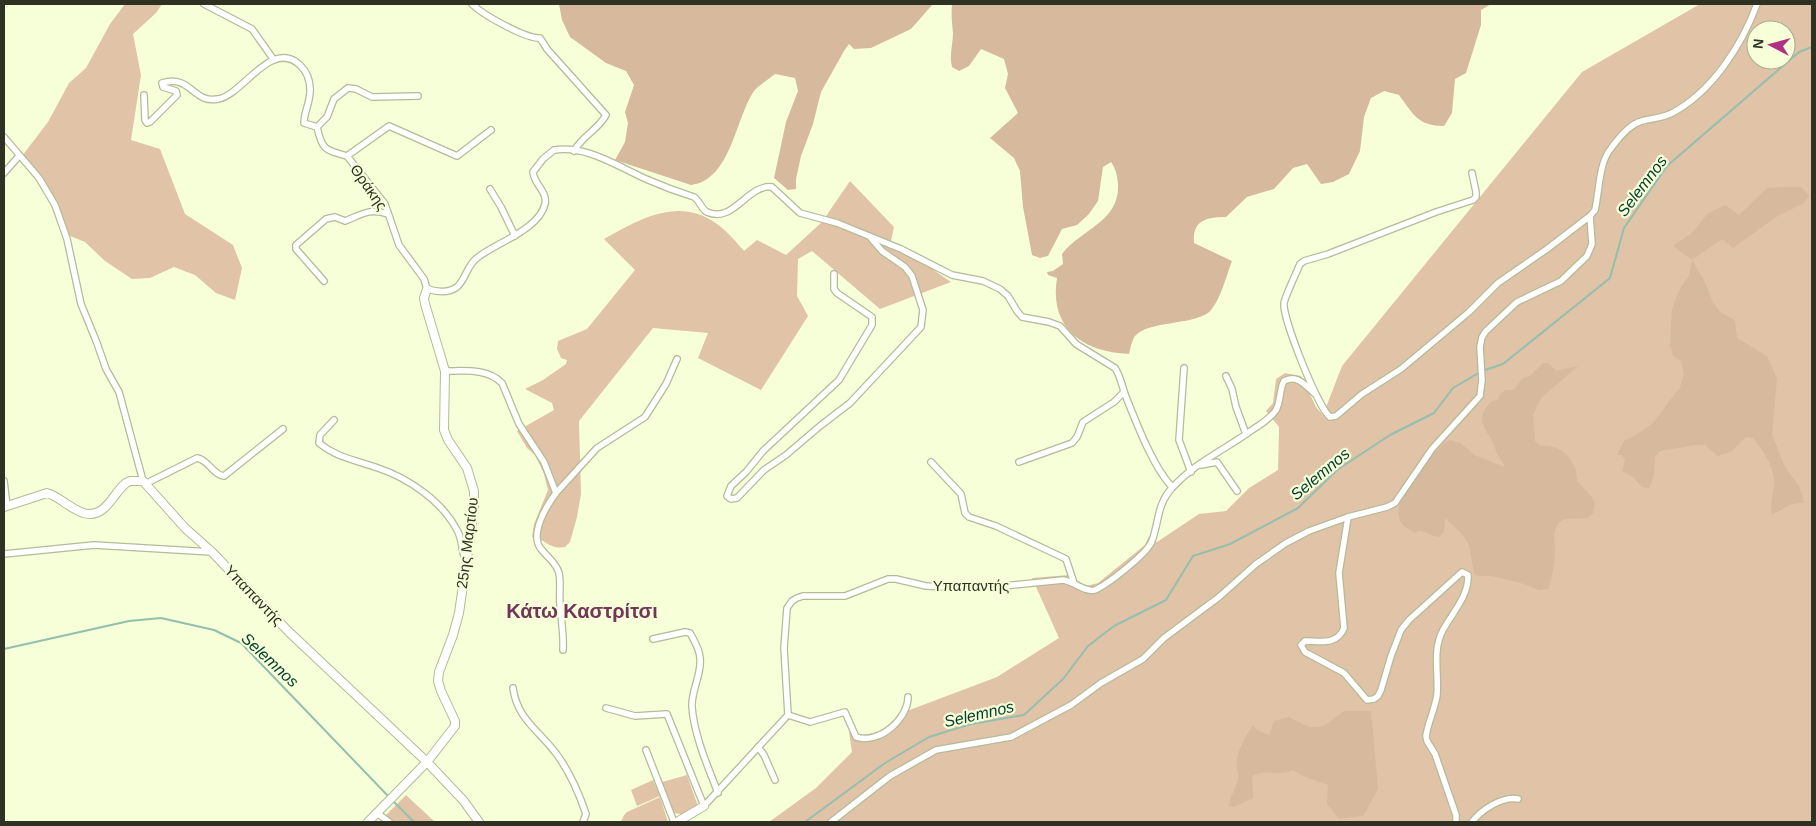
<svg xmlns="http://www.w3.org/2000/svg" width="1816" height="826" viewBox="0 0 1816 826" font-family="Helvetica,sans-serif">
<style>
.green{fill:#e1c3a8;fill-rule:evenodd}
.forest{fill:#d7b99d}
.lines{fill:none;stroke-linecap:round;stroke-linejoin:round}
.stream{stroke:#93bfae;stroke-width:2}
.street-casing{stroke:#b3bb97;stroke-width:8}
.secondary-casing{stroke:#b3bb97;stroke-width:10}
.street{stroke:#fff;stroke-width:5.5}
.secondary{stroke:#fff;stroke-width:8}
.labels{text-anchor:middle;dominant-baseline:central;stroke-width:4.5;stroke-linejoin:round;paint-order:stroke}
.street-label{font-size:15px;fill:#2f3223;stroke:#f7ffd9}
.water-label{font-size:16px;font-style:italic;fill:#003d2d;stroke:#f7ffd9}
.district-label{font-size:20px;font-weight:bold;fill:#73355a;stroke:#f7ffd9}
</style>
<rect width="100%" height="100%" fill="#f7ffd9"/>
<g class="green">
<path d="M125,4H162L156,13L133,34L141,75L131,140L160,149L185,214L233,245L242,268L235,300L216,293L195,275L174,267L150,278L132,279L105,261L85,242L70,236C58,204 47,180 22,156L48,122L69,83L86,68L110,24Z"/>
<path d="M1700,4H1812V822H769L816,788L852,752L849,732C869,740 887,729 899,714L997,677L1059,638L1032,578L1068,575L1086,586L1098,583L1145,545L1149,536L1157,542L1199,514L1226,511L1249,488L1278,470L1279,427L1266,411L1273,403L1276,379L1285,373L1301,376L1316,407L1323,415L1342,366L1582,72ZM1756,30H1786V60H1756Z"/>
<path d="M850,181L894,227L891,241L951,282L880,309L812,251L798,259L797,296L808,316L761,390L698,358L708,333L653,328L579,421L581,494L577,517L570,542L565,547C549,550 546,539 532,537L534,524L548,490L544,474L535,455L527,448L517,431L554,410L552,403L525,389L543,380L566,364L567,360L561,358L557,349L558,341L587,329L635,270L604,239C640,219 679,196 717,224C727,231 736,242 744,251L757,240L786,255L822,222Z"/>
<path d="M687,775L698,806C690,811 683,817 673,812L662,782Z"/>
<path d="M653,780L660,796L637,806L631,790Z"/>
<path d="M406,795L435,822H392L385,816Z"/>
<path d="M660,797L668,822H621L624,815L627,812Z"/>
</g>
<g class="forest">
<path d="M559,4H933L911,29L871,48L854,49L849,44L844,51L821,92L813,124L801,156L796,179V189L788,190L774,178L786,122L798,91L795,78L775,74C769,79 759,85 754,91C735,119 731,180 691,185L615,160L625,142L628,123L625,112L634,85L626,71L606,63L570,37L562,20Z"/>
<path d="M952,4H1491L1481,10V25L1466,73L1455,79L1452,113L1444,126C1418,126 1413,114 1399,95L1384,91L1371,98L1364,117L1360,151L1349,174L1333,182L1321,184L1307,164L1293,168L1274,189L1247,197L1226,217C1207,217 1192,220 1194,243L1232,261C1226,276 1220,303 1208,313C1191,325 1148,321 1135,336C1132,340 1130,349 1129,354C1082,352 1049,328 1057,278L1048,275L1047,272L1053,271L1063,264L1062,254C1081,229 1120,222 1118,184C1117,175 1116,169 1111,162L1103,167L1098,201L1089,214L1077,225L1062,229L1048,256L1040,258L1032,255L1023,207L1020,171L1014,158L990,138L1018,113L1005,88L1008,74L1004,59L981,49L969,66L959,71L952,67C949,56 953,44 953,33C952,22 951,15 952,4Z"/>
<path d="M1786,187H1801L1809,195L1804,203L1776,217L1733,248L1722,239L1692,260L1704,280L1713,303L1720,312L1735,320L1737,338L1767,356L1777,379L1772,434L1784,465L1800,488L1804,503C1786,502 1785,511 1772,514C1769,502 1775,491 1774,479C1773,464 1762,449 1753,438L1746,437L1731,452L1718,456L1705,445H1695L1660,451L1655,457L1654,475L1649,488L1642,487L1633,477L1622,471L1625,460L1622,455H1617L1624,441L1636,435L1653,423L1680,387L1684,374L1681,361L1673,356L1670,345L1672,310L1679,290L1689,276L1692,260L1673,246L1693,232L1707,214L1725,205L1739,215L1767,188Z"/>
<path d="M1543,363H1548L1556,371L1578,366L1541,398L1533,415L1535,441L1541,446C1561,443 1578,461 1577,481C1583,489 1598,498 1594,510C1590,526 1566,512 1558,524C1552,531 1555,542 1555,551C1555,560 1552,580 1548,589L1539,590L1518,582L1490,576H1479L1474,573L1469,545L1461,533L1445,518L1444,533L1439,537C1431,536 1426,531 1419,531L1415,533C1410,530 1402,526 1400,520C1390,500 1433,449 1450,440L1460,443L1475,455L1505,467L1497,454L1493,442L1486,431L1482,422L1483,413L1487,406L1492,401L1498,400L1500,394L1505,390H1514L1522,379L1530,376Z"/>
<path d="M1344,711H1371L1378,789L1363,816L1339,819L1327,804L1328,785L1303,776L1293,770C1280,777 1266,768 1252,776L1253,798L1236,806L1229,807C1230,796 1235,790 1238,780C1240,773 1235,768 1237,761C1238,749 1246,735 1253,725L1257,730L1269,735L1274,721L1289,717C1317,733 1320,730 1344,711Z"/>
</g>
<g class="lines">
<g class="stream">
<path d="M4,649L129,621L161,618L214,630L241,643L389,797"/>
<path d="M393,801L414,822"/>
<path d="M805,822L885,763L929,737L971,724L1024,715L1063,679L1088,646L1114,626L1166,600L1193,556L1230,544L1298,508L1337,470L1390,435L1434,413L1453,388L1482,371L1503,364L1610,278L1624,228L1667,166L1799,52L1812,47"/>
</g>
<g class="street-casing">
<g id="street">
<path d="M204,4L252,29L274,60"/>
<path d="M472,4C483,15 526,39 540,38L547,49L606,115C598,130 582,136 574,151"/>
<path d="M144,95L145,120L147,123L150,122L177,95L176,91L163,87L162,83C191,74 193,104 218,99C243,95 271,38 300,65C306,71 310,80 310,89C311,101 304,111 304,123L317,127C322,150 325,150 347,156"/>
<path d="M317,127L327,117L334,99L348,88L356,89L372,97L418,96"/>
<path d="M491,130L457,156L389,126L347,156L385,204L399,245L424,279L427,289C437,292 449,293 457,287C466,279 467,265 477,258C495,243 539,230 545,204C548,192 533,183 533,172L543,159L554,150C587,145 617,166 646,179C662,186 678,192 694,197C700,201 701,209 707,212C734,224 747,184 772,187L800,213L837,223L901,249L952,275L983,281L1000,289L1008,296L1017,311L1022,317L1049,322L1060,326L1076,344L1115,368C1121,377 1122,387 1126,397C1137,424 1153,467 1172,487"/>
<path d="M4,137L39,178L55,205L67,239L81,304L97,343L106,369L119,392L143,481"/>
<path d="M4,173L19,156"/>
<path d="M1472,173L1476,192V197L1473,200L1436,212L1328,254L1304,261L1300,264C1296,274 1286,294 1284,303C1282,317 1318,408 1330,417L1336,416L1362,394L1401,369L1469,312L1498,283L1547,249L1590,216L1595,210C1599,193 1599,165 1609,151C1617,140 1629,124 1642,121C1652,118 1663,118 1672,113C1712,92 1742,45 1757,4"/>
<path d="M490,189L501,207L515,236"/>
<path d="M834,274V289L837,293L872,317V325L839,380L763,451L746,472L731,486L727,496L731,499L737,498L764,470L786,455L820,426L850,403L921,327L923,310L912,276L905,267L882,251L870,237"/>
<path d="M324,281L296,249V245L326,219L335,217L345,221C363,214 369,208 388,214"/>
<path d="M1184,368L1179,440L1191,472"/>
<path d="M445,371C465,371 487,368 502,383L519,424L544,462L556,493C547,505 529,534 541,549C547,557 556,562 559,573C561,583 559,594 560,604C561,620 564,634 563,650"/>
<path d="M1226,376L1232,389L1236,407L1246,434"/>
<path d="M334,420L320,435L319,443C337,458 356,460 378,468C408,478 442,501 457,530C462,538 461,547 464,556L466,557"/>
<path d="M931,462L961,494L965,513L969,517L996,526L1066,559L1074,583"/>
<path d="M1019,462L1072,443L1077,437L1083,422L1114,402L1124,392"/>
<path d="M1201,465L1217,462L1237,491"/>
<path d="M4,481L7,506"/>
<path d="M145,484L197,458C209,460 213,475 224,476L283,429"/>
<path d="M556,493L597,448L645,417L666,384L677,359"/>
<path d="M1348,517L1339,573L1344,628C1337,646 1319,641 1305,641L1301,645L1305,652L1344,673L1367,700L1374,699L1378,696L1381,690L1391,656L1401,630L1409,620L1462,572L1468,575C1469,596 1452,613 1443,630C1432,650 1439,674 1437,695C1435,709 1428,722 1426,736L1427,741L1435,754L1456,815V822"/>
<path d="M4,554L94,545L212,552"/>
<path d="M653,639L685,632L690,633C694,640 700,650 700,658C702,675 691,690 692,707C694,735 708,767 718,793"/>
<path d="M513,688C517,718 537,729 555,752C568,769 579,793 586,814L583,822"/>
<path d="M606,708L635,716L667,714L704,806L788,715L784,648L787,608L792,601L797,598L803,596H845L888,579H896L926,586L954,587L1004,586L1063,580C1073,581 1086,593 1095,590C1108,584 1147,554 1152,541C1159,522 1157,504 1172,488C1194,463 1226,449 1252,430C1260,425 1271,418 1276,410C1281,402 1279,390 1284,381C1297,374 1305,385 1314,393"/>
<path d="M788,715L810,722L845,712L856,737C879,745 908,719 908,697"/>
<path d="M758,747L764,755L775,780"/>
<path d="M646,750L674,822"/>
<path d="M377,813L389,822"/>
<path d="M831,822L890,776L936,750L1011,737L1071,705L1101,683L1143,659L1164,638L1219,597L1256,564L1286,543L1309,531L1348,517L1387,507L1395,503L1432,449L1480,396L1482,380L1480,347L1482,337L1486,331L1517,302L1561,281L1587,256L1592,244L1590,216"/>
<path d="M1472,822C1481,810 1502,796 1518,799"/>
</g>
</g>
<g class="secondary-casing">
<g id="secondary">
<path d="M4,507L47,493C65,498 83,525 103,509C112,502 117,490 126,483L130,481H143L185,528L212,552L289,632L427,762L463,800L479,822"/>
<path d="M368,822L427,762L455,726V721L441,691L438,681L439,672L453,635L459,613L471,530L474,507V491L467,468L448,440L444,430L445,371L425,304L424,298L427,289"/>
<path d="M677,822L704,806"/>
</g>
</g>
<use href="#street" class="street"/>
<use href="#secondary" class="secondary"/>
</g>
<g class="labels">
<g class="street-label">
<text transform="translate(369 187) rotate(55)">Θράκης</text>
<text transform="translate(467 543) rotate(-83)">25ης Μαρτίου</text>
<text x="971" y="585">Υπαπαντής</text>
<text transform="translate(254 595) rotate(46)">Υπαπαντής</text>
</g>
<g class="water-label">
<text transform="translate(1642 186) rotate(-53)">Selemnos</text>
<text transform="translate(1320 474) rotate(-40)">Selemnos</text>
<text transform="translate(270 660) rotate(43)">Selemnos</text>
<text transform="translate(979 714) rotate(-13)">Selemnos</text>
</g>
<g class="district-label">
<text x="582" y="611">Κάτω Καστρίτσι</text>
</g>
</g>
<rect width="1816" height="826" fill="none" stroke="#2f3223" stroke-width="10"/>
<g transform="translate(1771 45) rotate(276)"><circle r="24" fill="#f7ffd9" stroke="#a7ad90"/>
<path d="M0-4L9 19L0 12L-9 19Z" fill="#ae3182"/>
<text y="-8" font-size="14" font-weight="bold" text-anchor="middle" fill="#2f3223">N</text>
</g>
</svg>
